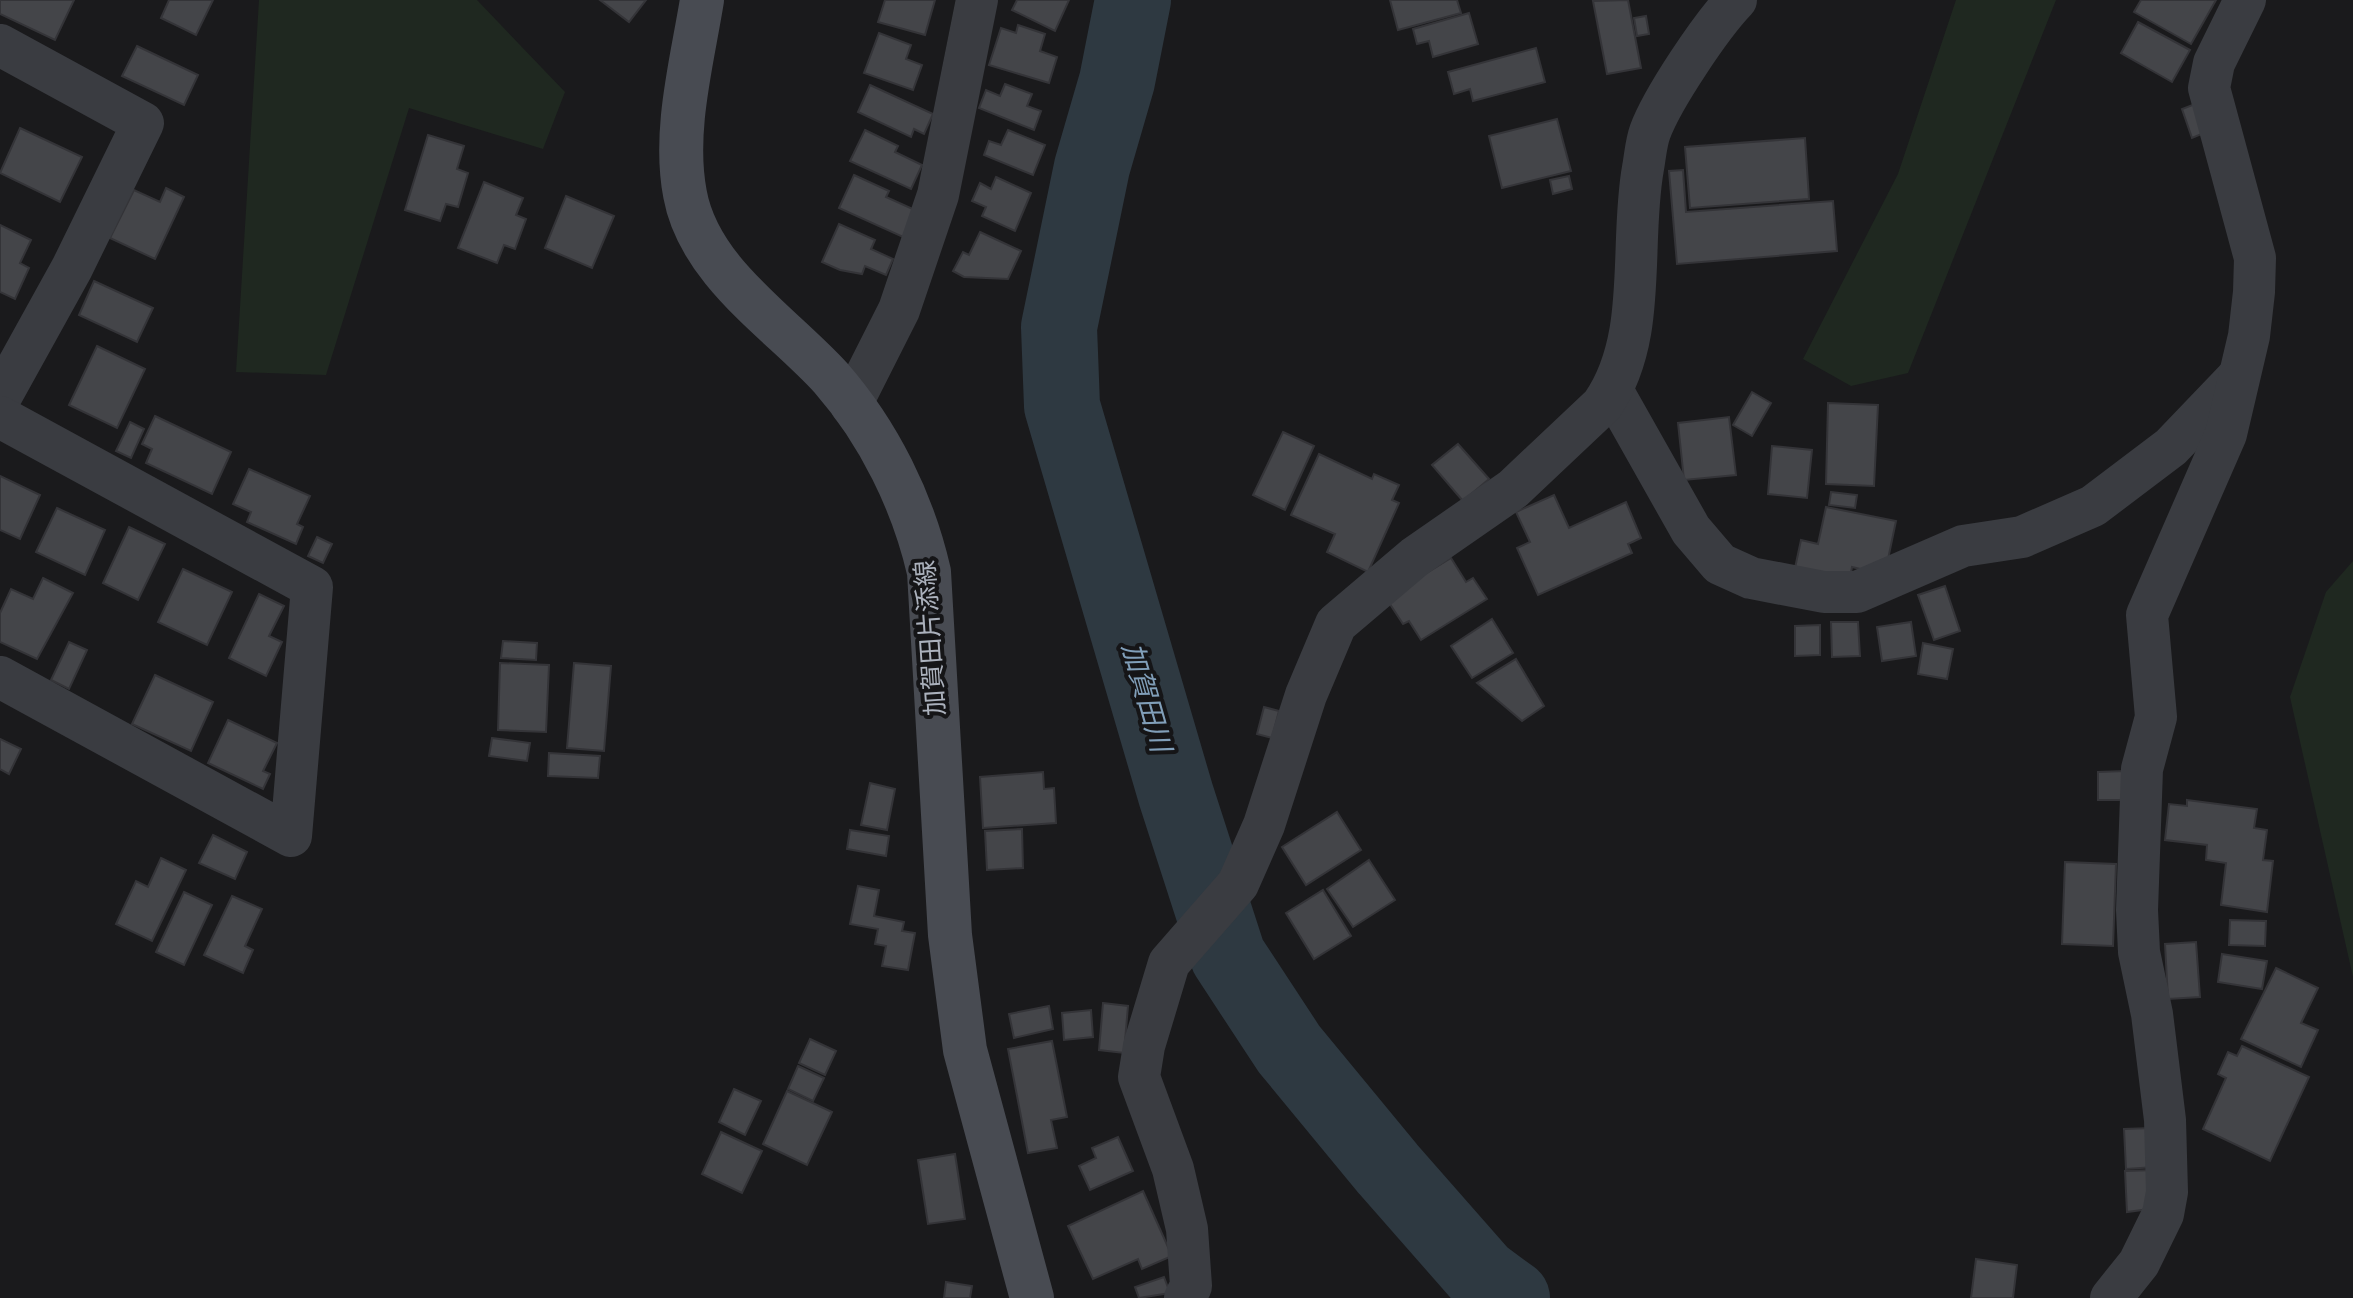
<svg xmlns="http://www.w3.org/2000/svg" width="2353" height="1298" viewBox="0 0 2353 1298" font-family="'Space Grotesk','Noto Sans JP',sans-serif">
<style>
.green{fill:#1f2820}
.lines{fill:none;stroke-linecap:round;stroke-linejoin:round}
.river{stroke:#2e3941;stroke-width:76}
.building{fill:#444549;stroke:#343438;stroke-width:2}
.minor{stroke:#3a3c41;stroke-width:42}
.secondary{stroke:#484b52;stroke-width:44}
.labels{text-anchor:middle;dominant-baseline:central;stroke-width:8;stroke-linejoin:round;paint-order:stroke}
.street-label{font-size:26px;fill:#abb1bc;stroke:#151517}
.water-label{font-size:28px;font-style:italic;fill:#819fb9;stroke:#151517}
</style>
<rect width="100%" height="100%" fill="#1a1a1c"/>
<g class="green">
<path d="M259,0H477L565,92L543,149L409,108L326,375L236,372Z"/>
<path d="M1956,0H2056L1908,373L1851,386L1803,359L1898,174Z"/>
<path d="M2353,561V977L2290,697L2326,592Z"/>
</g>
<g class="lines">
<path class="river" d="M1133,0L1117,81L1092,167L1059,327L1062,406L1176,795L1228,956L1289,1049L1388,1169L1482,1276L1512,1298"/>
</g>
<g class="building">
<path d="M0,0H74L55,40L0,14Z"/>
<path d="M169,0H213L196,35L161,18Z"/>
<path d="M600,0H646L629,22Z"/>
<path d="M885,0H935L925,35L878,22Z"/>
<path d="M1017,0H1069L1055,31L1012,10Z"/>
<path d="M1390,0H1457L1461,13L1398,30Z"/>
<path d="M1628,0L1641,68L1607,74L1593,1Z"/>
<path d="M2141,0H2216L2191,44L2134,12Z"/>
<path d="M1469,13L1478,44L1433,57L1429,41L1417,44L1413,29Z"/>
<path d="M1646,16L1649,34L1637,36L1634,18Z"/>
<path d="M2138,22L2190,50L2172,82L2121,53Z"/>
<path d="M1018,25L1045,34L1040,51L1057,57L1049,83L989,65L1001,28L1016,33Z"/>
<path d="M879,33L911,45L906,59L922,65L913,90L864,73Z"/>
<path d="M137,46L198,75L184,105L122,76Z"/>
<path d="M1536,48L1545,82L1473,101L1470,89L1454,94L1448,72Z"/>
<path d="M1005,84L1032,94L1027,106L1041,111L1034,130L979,108L986,90L1000,96Z"/>
<path d="M870,85L933,114L924,134L914,129L911,137L858,112Z"/>
<path d="M2195,104L2204,133L2192,138L2182,109Z"/>
<path d="M1557,119L1571,171L1502,188L1489,136Z"/>
<path d="M20,128L82,157L60,202L0,173Z"/>
<path d="M865,130L898,146L895,152L922,165L911,189L850,161Z"/>
<path d="M1008,130L1045,145L1033,175L984,155L989,141L1001,145Z"/>
<path d="M428,135L464,146L457,169L468,173L458,207L446,204L440,221L405,210Z"/>
<path d="M1805,138L1809,199L1690,208L1685,147Z"/>
<path d="M1683,170L1686,212L1833,201L1837,251L1677,264L1669,171Z"/>
<path d="M854,175L889,191L886,197L915,210L903,237L839,208Z"/>
<path d="M1569,176L1572,189L1553,194L1550,180Z"/>
<path d="M996,177L1031,193L1015,231L982,216L986,207L972,201L980,183L991,189Z"/>
<path d="M484,182L523,198L516,215L526,219L515,249L504,245L497,263L458,248Z"/>
<path d="M166,188L184,197L155,259L110,238L134,190L160,202Z"/>
<path d="M566,196L614,216L592,268L545,248Z"/>
<path d="M839,224L875,240L871,249L893,259L886,275L865,266L862,274L840,270L822,262Z"/>
<path d="M0,225L31,240L20,263L29,268L15,299L0,292Z"/>
<path d="M980,232L1021,251L1008,279L964,277L953,271L963,252L969,255Z"/>
<path d="M94,281L153,308L137,342L79,315Z"/>
<path d="M97,346L145,369L117,428L69,405Z"/>
<path d="M1752,392L1771,403L1752,436L1733,425Z"/>
<path d="M1828,403L1878,405L1874,486L1826,484Z"/>
<path d="M155,416L231,452L212,494L146,463L152,449L142,444Z"/>
<path d="M1729,417L1736,475L1684,480L1678,423Z"/>
<path d="M130,422L144,429L131,458L116,451Z"/>
<path d="M1283,432L1314,446L1285,510L1253,495Z"/>
<path d="M1458,444L1489,479L1463,501L1432,465Z"/>
<path d="M1772,446L1812,450L1807,498L1768,494Z"/>
<path d="M1319,454L1372,479L1374,474L1399,485L1392,500L1399,503L1368,572L1327,552L1335,534L1291,515Z"/>
<path d="M249,469L310,496L297,524L303,527L296,544L247,522L251,512L233,504Z"/>
<path d="M0,476L40,495L20,539L0,530Z"/>
<path d="M1831,492L1857,495L1855,508L1829,505Z"/>
<path d="M1554,495L1569,528L1626,502L1641,538L1628,544L1632,553L1538,595L1517,548L1530,542L1516,512Z"/>
<path d="M1826,507L1896,521L1887,564L1873,572L1852,567L1850,579L1795,568L1801,540L1818,544Z"/>
<path d="M57,508L105,530L85,575L36,552Z"/>
<path d="M129,527L165,544L138,600L103,583Z"/>
<path d="M317,537L332,544L323,563L308,556Z"/>
<path d="M1451,558L1466,582L1473,578L1487,599L1421,640L1409,621L1403,624L1386,598Z"/>
<path d="M183,569L232,592L207,645L158,622Z"/>
<path d="M43,578L73,593L37,659L0,642V613L11,589L33,599Z"/>
<path d="M1945,586L1960,631L1934,640L1918,595Z"/>
<path d="M259,594L284,606L269,636L282,642L266,676L229,658Z"/>
<path d="M1492,619L1513,653L1472,678L1451,646Z"/>
<path d="M1831,622H1858L1860,656L1832,657Z"/>
<path d="M1911,622L1916,656L1882,661L1877,627Z"/>
<path d="M1820,625V655L1795,656V626Z"/>
<path d="M503,641L537,643L536,660L501,658Z"/>
<path d="M69,642L87,650L69,689L51,680Z"/>
<path d="M1923,643L1953,649L1947,679L1918,674Z"/>
<path d="M1516,659L1544,706L1522,721L1477,683Z"/>
<path d="M500,663L549,665L546,732L498,730Z"/>
<path d="M574,663L611,666L604,751L567,748Z"/>
<path d="M155,675L213,702L191,751L132,724Z"/>
<path d="M1264,707L1279,711L1272,738L1257,734Z"/>
<path d="M228,720L277,743L263,771L270,774L263,789L208,763Z"/>
<path d="M492,738L530,743L527,761L489,756Z"/>
<path d="M0,739L21,749L9,774L0,769Z"/>
<path d="M549,753L600,756L598,778L548,776Z"/>
<path d="M2125,771V800H2098V772Z"/>
<path d="M1043,772L1044,789L1054,788L1056,823L983,828L980,777Z"/>
<path d="M870,783L895,789L887,830L861,825Z"/>
<path d="M2187,800L2257,809L2254,828L2267,830L2263,860L2273,861L2267,912L2221,905L2226,863L2206,860L2207,845L2165,840L2169,804L2187,806Z"/>
<path d="M1337,812L1361,850L1306,885L1282,847Z"/>
<path d="M1022,829L1023,868L987,870L985,831Z"/>
<path d="M850,830L889,836L886,856L847,849Z"/>
<path d="M213,835L247,852L235,879L199,863Z"/>
<path d="M161,858L186,870L152,941L116,924L136,881L148,887Z"/>
<path d="M1369,860L1395,900L1353,927L1327,889Z"/>
<path d="M2065,862L2116,864L2113,946L2062,944Z"/>
<path d="M858,886L879,890L874,916L904,922L902,931L915,933L908,970L882,966L886,946L875,944L878,929L850,924Z"/>
<path d="M1323,890L1351,936L1314,959L1286,913Z"/>
<path d="M184,892L212,905L184,965L156,952Z"/>
<path d="M232,896L262,909L245,946L253,950L243,973L204,955Z"/>
<path d="M2230,920L2266,921L2265,946L2229,945Z"/>
<path d="M2196,942L2200,997L2168,999L2165,944Z"/>
<path d="M2222,954L2267,961L2262,989L2218,982Z"/>
<path d="M2276,968L2318,988L2301,1023L2318,1030L2301,1067L2241,1039Z"/>
<path d="M1103,1003L1128,1006L1124,1053L1099,1050Z"/>
<path d="M1049,1006L1053,1029L1014,1038L1009,1014Z"/>
<path d="M1091,1010L1093,1037L1064,1040L1062,1013Z"/>
<path d="M810,1039L836,1051L825,1075L799,1063Z"/>
<path d="M1052,1041L1067,1117L1051,1120L1057,1148L1028,1153L1008,1049Z"/>
<path d="M2242,1046L2309,1077L2270,1161L2203,1129L2226,1078L2218,1074L2228,1052L2237,1056Z"/>
<path d="M798,1066L824,1078L813,1101L788,1089Z"/>
<path d="M734,1089L761,1101L745,1135L719,1122Z"/>
<path d="M787,1091L832,1112L807,1165L763,1144Z"/>
<path d="M2152,1128L2155,1167L2126,1169L2124,1129Z"/>
<path d="M721,1132L762,1151L742,1193L702,1174Z"/>
<path d="M1118,1137L1133,1171L1090,1190L1079,1166L1096,1158L1092,1148Z"/>
<path d="M955,1154L965,1219L928,1224L918,1160Z"/>
<path d="M2155,1170L2149,1209L2127,1212L2125,1171Z"/>
<path d="M1143,1191L1172,1256L1142,1269L1138,1259L1093,1279L1068,1226Z"/>
<path d="M1976,1259L2017,1265L2013,1298H1971Z"/>
<path d="M1164,1277L1170,1293L1139,1298L1135,1287Z"/>
<path d="M946,1282L972,1286L970,1298H944Z"/>
</g>
<g class="lines">
<g class="minor">
<path d="M0,45L143,123L72,268L0,398"/>
<path d="M1612,390L1691,530L1720,564L1751,578L1824,592H1857L1963,546L2022,537L2093,506L2171,447L2239,376"/>
<path d="M851,405L899,310L938,195L977,0"/>
<path d="M0,417L312,587L291,836L0,677"/>
<path d="M1185,1298L1191,1286L1187,1229L1173,1169L1139,1077L1144,1046L1169,963L1238,884L1264,825L1306,695L1336,624L1415,557L1513,489L1602,405C1649,337 1629,246 1643,168C1645,157 1646,143 1650,132C1662,99 1711,26 1736,0"/>
<path d="M2111,1298L2139,1263L2163,1214L2167,1192L2165,1120L2152,1014L2139,952L2137,910L2142,769L2156,717L2147,615L2226,434L2249,336L2254,292L2255,258L2209,88L2214,63L2245,0"/>
</g>
<path class="secondary" d="M702,0C692,62 673,131 685,194C699,272 781,323 831,378C879,433 913,502 929,572L950,935L965,1050L1032,1298"/>
</g>
<g class="labels">
<g class="street-label">
<text transform="translate(930 638) rotate(-94)">加賀田片添線</text>
</g>
<g class="water-label">
<text transform="translate(1147 697) rotate(74)">加賀田川</text>
</g>
</g>
</svg>
